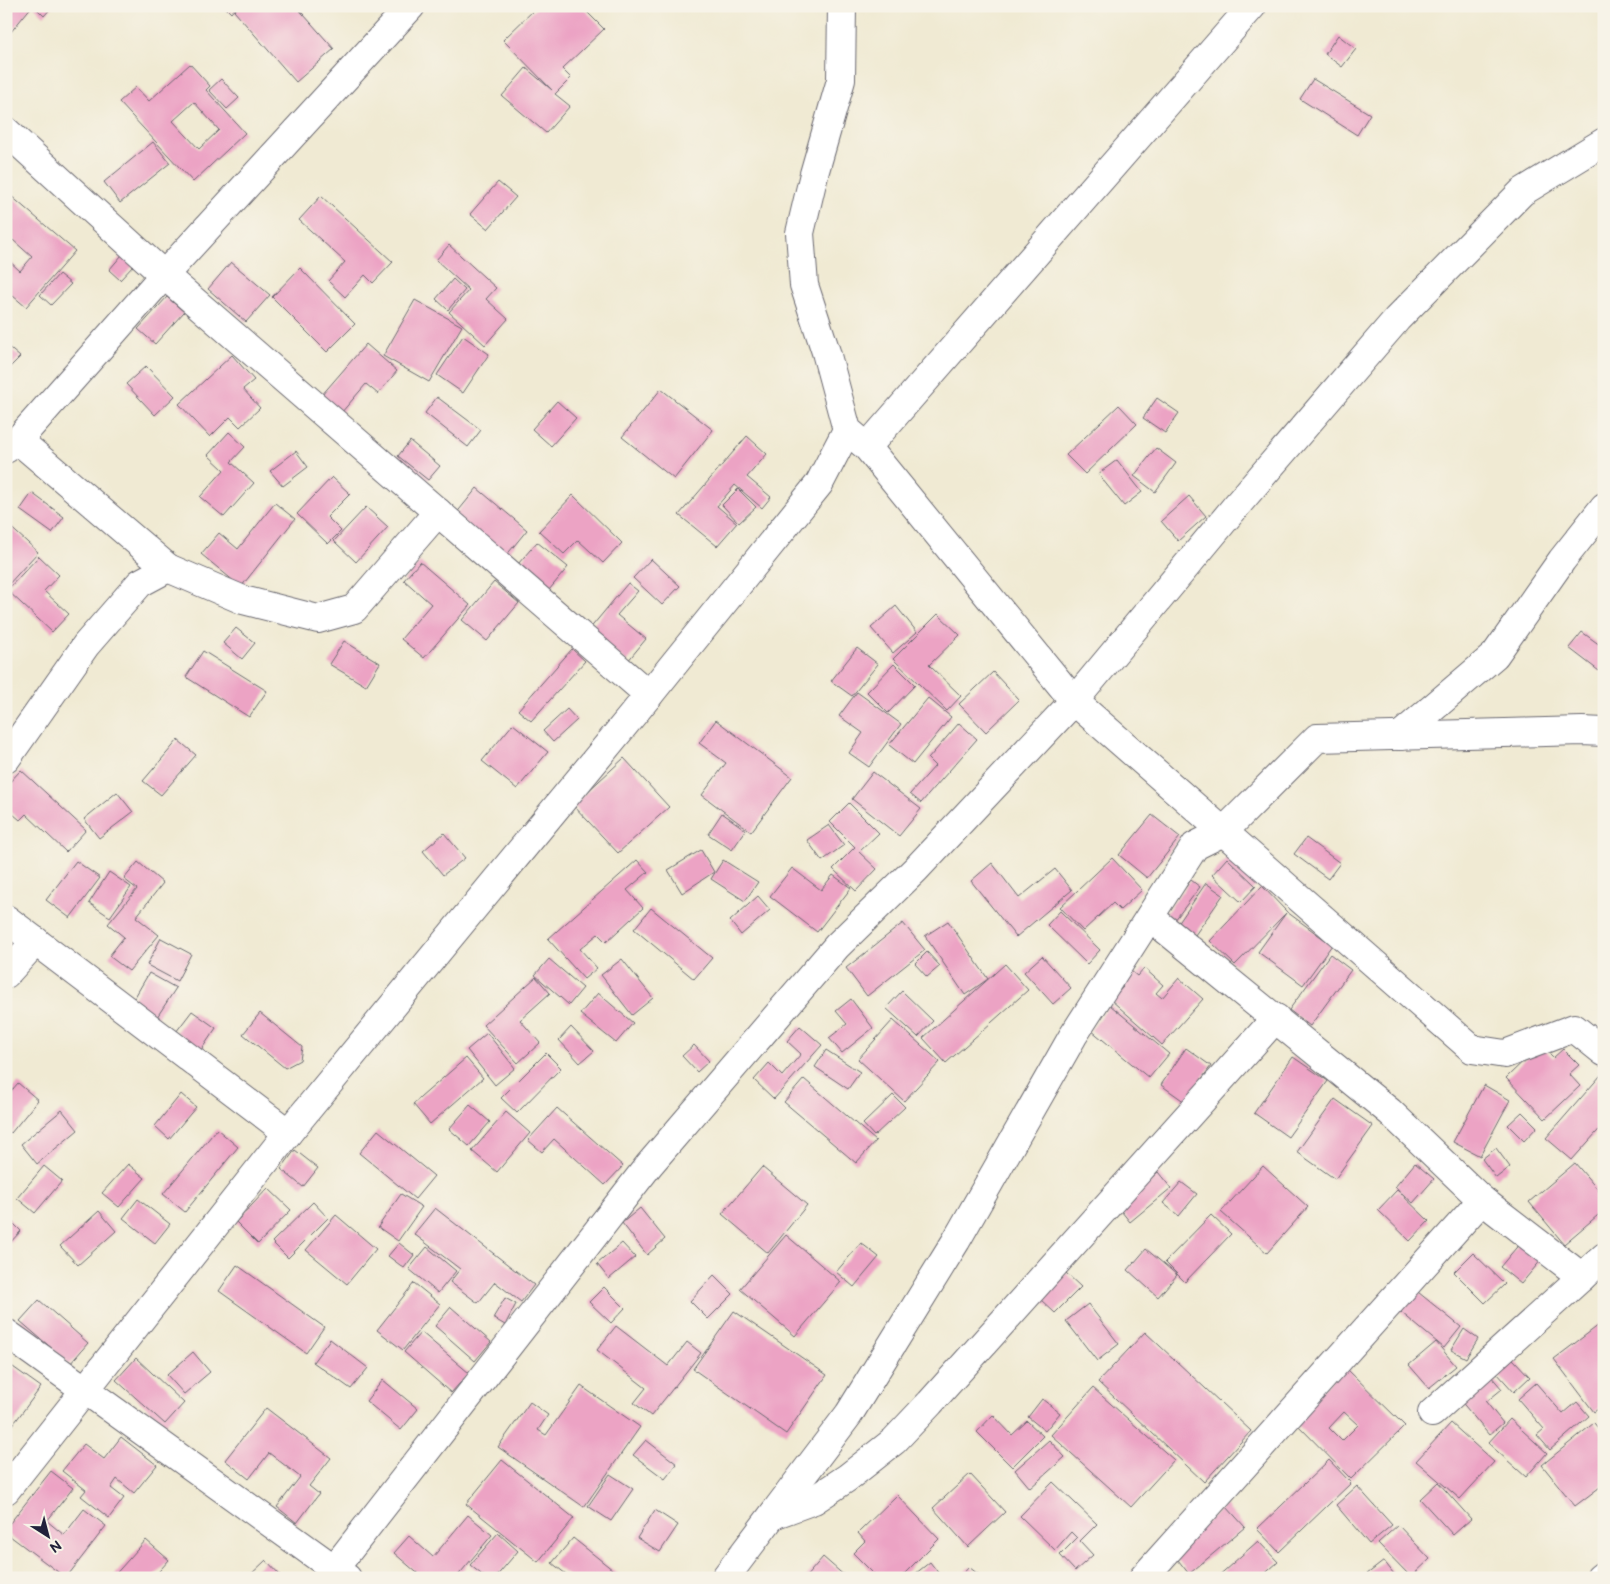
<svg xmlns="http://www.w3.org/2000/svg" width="1610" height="1584" viewBox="0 0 1610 1584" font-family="'Balsamiq Sans',sans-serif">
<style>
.building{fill:#eca3c4;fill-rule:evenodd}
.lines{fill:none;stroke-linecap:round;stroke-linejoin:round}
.street-casing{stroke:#6a6870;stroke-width:30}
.street{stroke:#fff;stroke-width:28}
</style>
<rect width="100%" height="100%" fill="#f7f3e8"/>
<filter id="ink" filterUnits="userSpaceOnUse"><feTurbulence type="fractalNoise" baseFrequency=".02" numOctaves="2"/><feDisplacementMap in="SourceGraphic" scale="10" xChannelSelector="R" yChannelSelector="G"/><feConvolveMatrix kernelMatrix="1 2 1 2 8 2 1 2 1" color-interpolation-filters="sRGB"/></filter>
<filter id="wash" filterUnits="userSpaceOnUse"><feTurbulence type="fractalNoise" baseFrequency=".0096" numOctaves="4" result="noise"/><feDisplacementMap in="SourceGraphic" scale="20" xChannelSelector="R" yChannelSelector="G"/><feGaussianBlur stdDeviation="1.12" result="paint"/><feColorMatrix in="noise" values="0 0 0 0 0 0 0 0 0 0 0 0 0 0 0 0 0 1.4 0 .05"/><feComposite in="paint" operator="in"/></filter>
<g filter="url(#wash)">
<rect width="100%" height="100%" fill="#f0ead3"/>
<g id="blocks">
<g class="building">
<path d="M6,6H32L6,38Z"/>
<path d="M34,6H53L44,16Z"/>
<path d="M224,6H237L231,13Z"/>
<path d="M239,6H296L334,49L296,82L234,11Z"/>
<path d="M538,6H581L604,29L562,69L571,78L555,94L570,106L546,133L502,96L526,68L552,90L503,40Z"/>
<path d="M1338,35L1356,49L1342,67L1325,54Z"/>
<path d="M190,64L210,86L206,90L245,133L193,182L119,102L136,87L149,101ZM194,102L219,130L199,149L173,121Z"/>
<path d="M221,79L239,98L227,109L209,90Z"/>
<path d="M1313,79L1370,114L1357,135L1300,99Z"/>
<path d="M153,142L170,163L120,203L104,182Z"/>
<path d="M498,182L516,197L488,229L470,214Z"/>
<path d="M10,195L75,251L26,307L6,290V258L20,271L32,257L13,240L6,248V199Z"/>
<path d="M321,196L393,262L373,283L365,275L345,297L328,281L345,262L299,220Z"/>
<path d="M449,245L496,288L486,299L508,319L485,345L449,312L469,290L436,260Z"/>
<path d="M122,255L134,265L120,280L109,270Z"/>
<path d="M231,262L270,295L246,322L208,289Z"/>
<path d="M300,268L355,324L327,352L272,297Z"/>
<path d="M59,274L71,284L51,305L40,295Z"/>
<path d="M453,279L465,290L448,310L436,299Z"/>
<path d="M167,297L184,312L155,344L138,329Z"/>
<path d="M415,300L462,326L429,382L383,356Z"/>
<path d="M463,336L489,354L463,393L437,375Z"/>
<path d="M366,344L397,371L378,394L366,384L341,413L321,396Z"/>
<path d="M6,345L20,357L6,371Z"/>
<path d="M232,355L254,380L243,389L260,408L240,427L230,417L210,437L179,404Z"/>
<path d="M146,366L175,396L155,415L126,384Z"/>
<path d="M661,389L713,430L674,479L622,437Z"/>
<path d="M437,397L481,430L468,447L425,413Z"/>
<path d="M1157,398L1179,413L1165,433L1143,418Z"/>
<path d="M557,401L576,418L551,446L532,429Z"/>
<path d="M1119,405L1137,424L1085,474L1066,455Z"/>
<path d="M229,432L245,447L231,462L254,483L224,517L200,497L224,470L208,455Z"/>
<path d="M747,436L767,454L747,477L771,497L762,508L735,485L717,506L737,523L717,546L679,515Z"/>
<path d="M410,441L440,466L428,480L398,456Z"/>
<path d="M1156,448L1176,463L1155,492L1134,476Z"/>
<path d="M296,451L308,467L283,486L270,471Z"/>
<path d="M1117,460L1142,492L1124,506L1098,474Z"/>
<path d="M332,477L350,494L327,517L341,531L328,544L297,514Z"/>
<path d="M477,488L527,530L505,557L455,515Z"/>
<path d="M738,489L756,507L739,523L722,505Z"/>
<path d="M32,493L64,517L52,533L20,510Z"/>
<path d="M573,495L622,543L603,563L578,540L564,554L539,531Z"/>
<path d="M1189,496L1206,516L1178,541L1161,521Z"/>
<path d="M275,503L295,519L241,587L201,554L219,533L238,549Z"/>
<path d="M366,507L388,527L356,562L334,541Z"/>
<path d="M6,523L38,552L7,586L6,585Z"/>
<path d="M537,542L568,567L549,590L518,564Z"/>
<path d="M39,556L59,575L44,591L69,614L52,632L7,590Z"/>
<path d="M651,559L680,586L662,605L633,578Z"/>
<path d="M420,562L470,605L424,658L401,639L431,604L404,580Z"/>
<path d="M494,582L519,603L487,641L462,620Z"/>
<path d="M628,583L638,591L617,615L646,639L627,662L588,631Z"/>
<path d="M896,606L917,632L893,653L871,628Z"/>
<path d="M938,614L960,635L929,665L961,696L947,711L893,659Z"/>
<path d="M236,628L255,643L242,659L223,643Z"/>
<path d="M1582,632L1604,648V664L1599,671L1569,648Z"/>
<path d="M344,641L380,663L366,686L329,664Z"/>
<path d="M857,648L878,664L852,696L831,681Z"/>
<path d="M572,649L585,661L531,721L518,710Z"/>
<path d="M203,651L267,691L249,717L186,677Z"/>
<path d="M894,664L915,685L888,713L867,692Z"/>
<path d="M993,672L1019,700L986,732L959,704Z"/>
<path d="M857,692L901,724L869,767L849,753L863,733L839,716Z"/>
<path d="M928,698L951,717L913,764L889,745Z"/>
<path d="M567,709L577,720L553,742L543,731Z"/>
<path d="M716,720L792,777L751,832L702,795L726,763L699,743Z"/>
<path d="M959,723L977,739L921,803L910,794L935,766L928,759Z"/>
<path d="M513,724L548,752L517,789L482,761Z"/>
<path d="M178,740L196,755L161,795L143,781Z"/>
<path d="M624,758L669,807L618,853L573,805Z"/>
<path d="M21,770L86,830L66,852L26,814L20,820L6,808V786Z"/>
<path d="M873,772L921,809L899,836L852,799Z"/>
<path d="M117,792L133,812L99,838L84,819Z"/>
<path d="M849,803L879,833L859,852L877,869L856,891L833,869L855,847L830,822Z"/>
<path d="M722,813L746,830L732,850L708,834Z"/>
<path d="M1152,815L1180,837L1147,878L1119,855Z"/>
<path d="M829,825L844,845L822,861L807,840Z"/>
<path d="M444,833L465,858L443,875L423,851Z"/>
<path d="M1306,838L1340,863L1328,879L1294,854Z"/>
<path d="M701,850L714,872L682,893L668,870Z"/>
<path d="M1112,858L1142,890L1120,910L1113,903L1083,931L1060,907Z"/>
<path d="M1227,858L1256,886L1241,902L1212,875Z"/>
<path d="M637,860L648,872L627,890L643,908L606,942L598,934L580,949L597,968L584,979L548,939Z"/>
<path d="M723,860L758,882L745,901L711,879Z"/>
<path d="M76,861L100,878L70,918L46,900Z"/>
<path d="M138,862L163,883L136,917L159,935L129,971L109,956L124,937L108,924L137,889L124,879Z"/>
<path d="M992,863L1019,898L1055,869L1072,890L1016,937L971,881Z"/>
<path d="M792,868L821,890L833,875L851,888L817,932L770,896Z"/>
<path d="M109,872L131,887L110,917L89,903Z"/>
<path d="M1191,880L1200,887L1175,920L1166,913Z"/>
<path d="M1206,883L1223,895L1195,935L1178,924Z"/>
<path d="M1262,886L1287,912L1332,945L1303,985L1258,952L1286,913L1235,965L1210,941Z"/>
<path d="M758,896L770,910L741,935L730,921Z"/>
<path d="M651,908L712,958L694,979L634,929Z"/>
<path d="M1060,911L1100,950L1087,964L1047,925Z"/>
<path d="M948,921L988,979L965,995L925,936Z"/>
<path d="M903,923L925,950L867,996L846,968Z"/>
<path d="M161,938L191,954L177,981L147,965Z"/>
<path d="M927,952L940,966L927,977L915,964Z"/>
<path d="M1330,954L1351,970L1310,1026L1289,1010Z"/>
<path d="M1042,956L1071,988L1053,1004L1024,972Z"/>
<path d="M549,959L583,988L569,1005L535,975Z"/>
<path d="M622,959L653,998L632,1015L601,975Z"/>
<path d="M1005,964L1028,990L946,1063L923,1038Z"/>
<path d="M1144,968L1163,985L1156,993L1162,998L1179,978L1203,999L1162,1045L1111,1000L1123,987L1120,984L1131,971L1137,976Z"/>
<path d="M149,973L176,988L157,1017L132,1002Z"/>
<path d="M536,977L550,993L520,1020L540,1043L518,1063L483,1025Z"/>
<path d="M902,991L933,1021L918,1037L886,1008Z"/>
<path d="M598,993L633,1023L616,1043L580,1014Z"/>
<path d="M851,999L873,1028L842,1053L829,1038L847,1024L836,1011Z"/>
<path d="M1110,1005L1169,1054L1149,1078L1091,1030Z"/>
<path d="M192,1011L216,1028L201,1050L176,1032Z"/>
<path d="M260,1013L302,1047L300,1060L285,1068L243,1034Z"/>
<path d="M893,1020L940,1062L904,1101L858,1059Z"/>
<path d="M800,1026L822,1045L774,1099L754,1080L769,1063L782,1076L801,1054L787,1041Z"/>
<path d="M571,1027L594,1051L580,1063L559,1040Z"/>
<path d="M487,1033L515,1068L495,1085L467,1050Z"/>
<path d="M694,1045L709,1061L697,1072L682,1056Z"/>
<path d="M1540,1045L1553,1058L1563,1049L1579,1065L1569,1074L1580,1086L1545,1119L1506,1078Z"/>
<path d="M1186,1048L1211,1066L1185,1102L1161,1085Z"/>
<path d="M826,1050L860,1072L848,1089L815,1067Z"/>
<path d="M546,1053L561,1068L517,1113L501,1098Z"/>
<path d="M1293,1057L1328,1081L1288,1137L1254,1113Z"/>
<path d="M466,1058L483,1078L430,1124L413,1104Z"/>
<path d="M1601,1075L1604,1077V1124L1572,1160L1546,1138Z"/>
<path d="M804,1079L876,1141L856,1163L784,1102Z"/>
<path d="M18,1083L38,1100L11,1133L6,1129V1097Z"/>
<path d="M1484,1085L1510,1100L1480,1156L1453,1142Z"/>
<path d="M181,1094L196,1107L169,1139L155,1126Z"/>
<path d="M893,1095L905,1107L874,1136L863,1124Z"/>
<path d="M1335,1099L1373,1126L1335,1179L1297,1152Z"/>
<path d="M470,1105L490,1122L469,1146L449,1129Z"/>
<path d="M557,1108L623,1166L605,1185L554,1139L542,1152L528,1140Z"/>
<path d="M62,1110L78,1130L37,1164L21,1144Z"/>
<path d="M506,1112L530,1133L497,1172L472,1151Z"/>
<path d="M1522,1112L1537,1127L1524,1141L1508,1125Z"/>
<path d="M217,1129L238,1147L185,1212L163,1194Z"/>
<path d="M378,1130L434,1176L415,1199L359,1153Z"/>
<path d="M1496,1148L1510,1167L1496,1178L1482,1159Z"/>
<path d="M295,1150L318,1168L303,1187L281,1169Z"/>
<path d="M1415,1163L1434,1179L1413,1203L1395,1187Z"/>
<path d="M1575,1163L1604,1197V1210L1564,1244L1529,1202Z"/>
<path d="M128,1164L145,1178L119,1207L102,1193Z"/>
<path d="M44,1166L62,1181L35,1213L17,1198Z"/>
<path d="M1263,1166L1308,1207L1267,1253L1221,1212Z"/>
<path d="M762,1167L807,1205L768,1253L722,1214Z"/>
<path d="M1158,1172L1171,1188L1130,1222L1117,1206Z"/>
<path d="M1181,1182L1197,1194L1179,1216L1163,1203Z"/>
<path d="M268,1188L291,1210L258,1244L236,1222Z"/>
<path d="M1397,1190L1429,1221L1410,1241L1378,1210Z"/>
<path d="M401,1194L422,1207L398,1241L378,1227Z"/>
<path d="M138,1199L170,1224L155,1243L123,1218Z"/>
<path d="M313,1202L328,1218L288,1258L272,1242Z"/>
<path d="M435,1208L534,1285L521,1302L495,1282L478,1303L450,1282L460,1269L414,1234Z"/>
<path d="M640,1208L665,1239L647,1255L622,1223Z"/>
<path d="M99,1211L116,1231L78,1265L60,1246Z"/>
<path d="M336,1215L376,1249L347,1284L306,1250Z"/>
<path d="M1211,1215L1231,1234L1185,1282L1165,1262Z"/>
<path d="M6,1216L21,1231L6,1247Z"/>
<path d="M786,1235L841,1282L795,1336L740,1289Z"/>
<path d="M1521,1242L1542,1259L1521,1284L1500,1267Z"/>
<path d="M399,1243L414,1255L404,1268L388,1256Z"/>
<path d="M622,1243L635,1257L609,1279L597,1264Z"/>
<path d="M861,1243L879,1257L854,1287L836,1272Z"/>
<path d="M427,1247L456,1271L438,1293L409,1269Z"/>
<path d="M1146,1249L1177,1275L1158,1297L1128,1270Z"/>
<path d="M1473,1253L1505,1284L1485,1303L1454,1272Z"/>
<path d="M237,1265L324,1327L306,1353L219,1291Z"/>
<path d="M1066,1273L1081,1287L1055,1313L1040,1299Z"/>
<path d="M714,1275L733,1294L708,1319L690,1301Z"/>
<path d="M414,1283L440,1304L403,1350L377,1330Z"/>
<path d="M604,1287L625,1308L611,1323L589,1302Z"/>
<path d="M1413,1288L1461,1327L1444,1348L1396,1308Z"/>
<path d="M505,1298L516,1304L505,1325L493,1318Z"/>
<path d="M39,1300L88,1343L70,1364L20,1321Z"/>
<path d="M1088,1304L1119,1344L1097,1361L1066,1321Z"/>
<path d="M451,1307L491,1342L475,1361L435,1326Z"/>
<path d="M734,1311L827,1375L786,1434L693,1369Z"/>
<path d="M1599,1325L1604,1332V1405L1594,1412L1554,1359Z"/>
<path d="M616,1326L668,1366L687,1342L701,1353L651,1416L634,1403L646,1388L597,1350Z"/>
<path d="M1464,1329L1478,1339L1466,1358L1451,1350Z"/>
<path d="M421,1332L469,1373L451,1393L404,1352Z"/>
<path d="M1145,1332L1251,1431L1204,1482L1098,1382Z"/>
<path d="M330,1339L368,1368L351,1389L313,1362Z"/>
<path d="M1436,1342L1456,1366L1429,1388L1409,1365Z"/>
<path d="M193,1352L210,1372L184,1394L167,1375Z"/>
<path d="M136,1358L184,1403L165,1424L116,1380Z"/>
<path d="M1513,1359L1530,1377L1514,1392L1497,1373Z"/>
<path d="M6,1362L41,1387L6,1434Z"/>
<path d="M1345,1367L1405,1426L1351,1479L1292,1419ZM1344,1412L1358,1425L1342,1441L1329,1428Z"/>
<path d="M1490,1375L1502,1389L1486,1402L1503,1423L1489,1435L1460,1400Z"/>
<path d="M383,1380L418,1409L401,1430L366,1401Z"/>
<path d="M1536,1383L1563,1414L1577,1402L1589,1416L1550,1450L1537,1435L1544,1429L1518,1399Z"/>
<path d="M581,1386L640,1427L584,1507L498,1447L530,1402L548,1415L538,1430L546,1435Z"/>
<path d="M1093,1388L1174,1460L1131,1507L1051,1435Z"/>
<path d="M1042,1399L1060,1413L1045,1431L1028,1417Z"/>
<path d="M266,1408L331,1458L309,1486L319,1494L297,1523L277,1507L300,1477L269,1453L249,1479L225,1460Z"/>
<path d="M993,1415L1012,1435L1027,1421L1043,1436L1012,1467L977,1432Z"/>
<path d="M1510,1419L1547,1453L1526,1477L1488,1443Z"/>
<path d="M1451,1423L1494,1462L1460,1499L1416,1461Z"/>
<path d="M1594,1423L1604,1435V1484L1575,1506L1542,1465Z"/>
<path d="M121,1437L157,1465L134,1493L117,1479L111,1488L124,1498L109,1518L81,1496L86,1490L62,1471L84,1444L104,1459Z"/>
<path d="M646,1440L677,1464L665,1479L633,1455Z"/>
<path d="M1049,1440L1065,1457L1030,1488L1015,1470Z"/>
<path d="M502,1460L574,1518L538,1562L466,1504Z"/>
<path d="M1329,1460L1351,1483L1279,1552L1257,1529Z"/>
<path d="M51,1471L73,1488L47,1521L64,1535L84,1509L106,1526L66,1578L6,1533V1528Z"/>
<path d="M610,1474L633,1489L611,1521L588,1506Z"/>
<path d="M970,1474L1005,1512L968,1547L933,1508Z"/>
<path d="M1053,1482L1097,1524L1080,1541L1093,1555L1075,1571L1060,1555L1077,1538L1071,1532L1055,1550L1020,1516Z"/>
<path d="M1438,1482L1471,1519L1453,1535L1420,1499Z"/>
<path d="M1357,1486L1392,1525L1369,1544L1336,1505Z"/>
<path d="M897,1495L939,1539L900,1578H878L853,1553L865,1541L858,1533Z"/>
<path d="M1226,1506L1245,1527L1189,1574L1171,1551Z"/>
<path d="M655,1510L678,1525L660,1552L637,1538Z"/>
<path d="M468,1515L492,1535L456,1578H423L394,1553L409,1536L433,1557Z"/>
<path d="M1398,1525L1430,1559L1411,1577L1378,1543Z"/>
<path d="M498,1533L518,1551L495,1578H486L470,1565Z"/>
<path d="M573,1538L623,1578H571L552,1563Z"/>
<path d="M146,1540L169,1560L153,1578H112Z"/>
<path d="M1258,1541L1278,1562L1260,1578H1216Z"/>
<path d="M823,1557L847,1578H805Z"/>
<path d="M266,1560L280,1575L277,1578H247Z"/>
<path d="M1384,1561L1397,1578H1362Z"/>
<path d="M930,1562L942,1578H910Z"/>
<path d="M969,1567L983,1578H959Z"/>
</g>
</g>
</g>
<g filter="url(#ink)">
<use href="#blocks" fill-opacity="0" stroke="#6a6870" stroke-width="1"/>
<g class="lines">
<g class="street-casing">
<g id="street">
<path d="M842,6L841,80L814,174L800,233L804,285L826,352L847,430L867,447L1074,701L1472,1049L1505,1054L1574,1028L1604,1052"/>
<path d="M6,131L164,275L649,695"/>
<path d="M18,440L168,568"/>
<path d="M867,447L1252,6"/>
<path d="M6,449L18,440L164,275L411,6"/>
<path d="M1400,736L1495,655L1562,560L1604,507"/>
<path d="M6,759L86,645L140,583L168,568L243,600L318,619L354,609L438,512"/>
<path d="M1150,917L1390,1112L1482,1200L1582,1277"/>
<path d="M6,919L288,1133"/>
<path d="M6,974L36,941"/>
<path d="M6,1333L347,1578"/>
<path d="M1432,1413L1604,1257"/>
<path d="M6,1490L288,1133L649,695L819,484L847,430"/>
<path d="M773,1515L814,1500L847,1478L894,1441L930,1403L1276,1018"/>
<path d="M327,1578L649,1165L837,946L916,869L1074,701L1237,505L1397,319L1522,192L1604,142"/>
<path d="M725,1578L849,1414L956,1241L1073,1036L1195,846L1223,832L1317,738L1582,731L1604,732"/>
<path d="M1143,1578L1482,1200"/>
<path d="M1600,1578L1604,1575"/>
</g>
</g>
<use href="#street" class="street"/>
</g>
</g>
<rect width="1610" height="1584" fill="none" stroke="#f7f3e8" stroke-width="25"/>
<g transform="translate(48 1536) rotate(144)" stroke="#f7f3e8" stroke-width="4" paint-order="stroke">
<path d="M0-4L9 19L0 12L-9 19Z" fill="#22223b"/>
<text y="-8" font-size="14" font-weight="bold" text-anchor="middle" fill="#22223b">N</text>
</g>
</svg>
